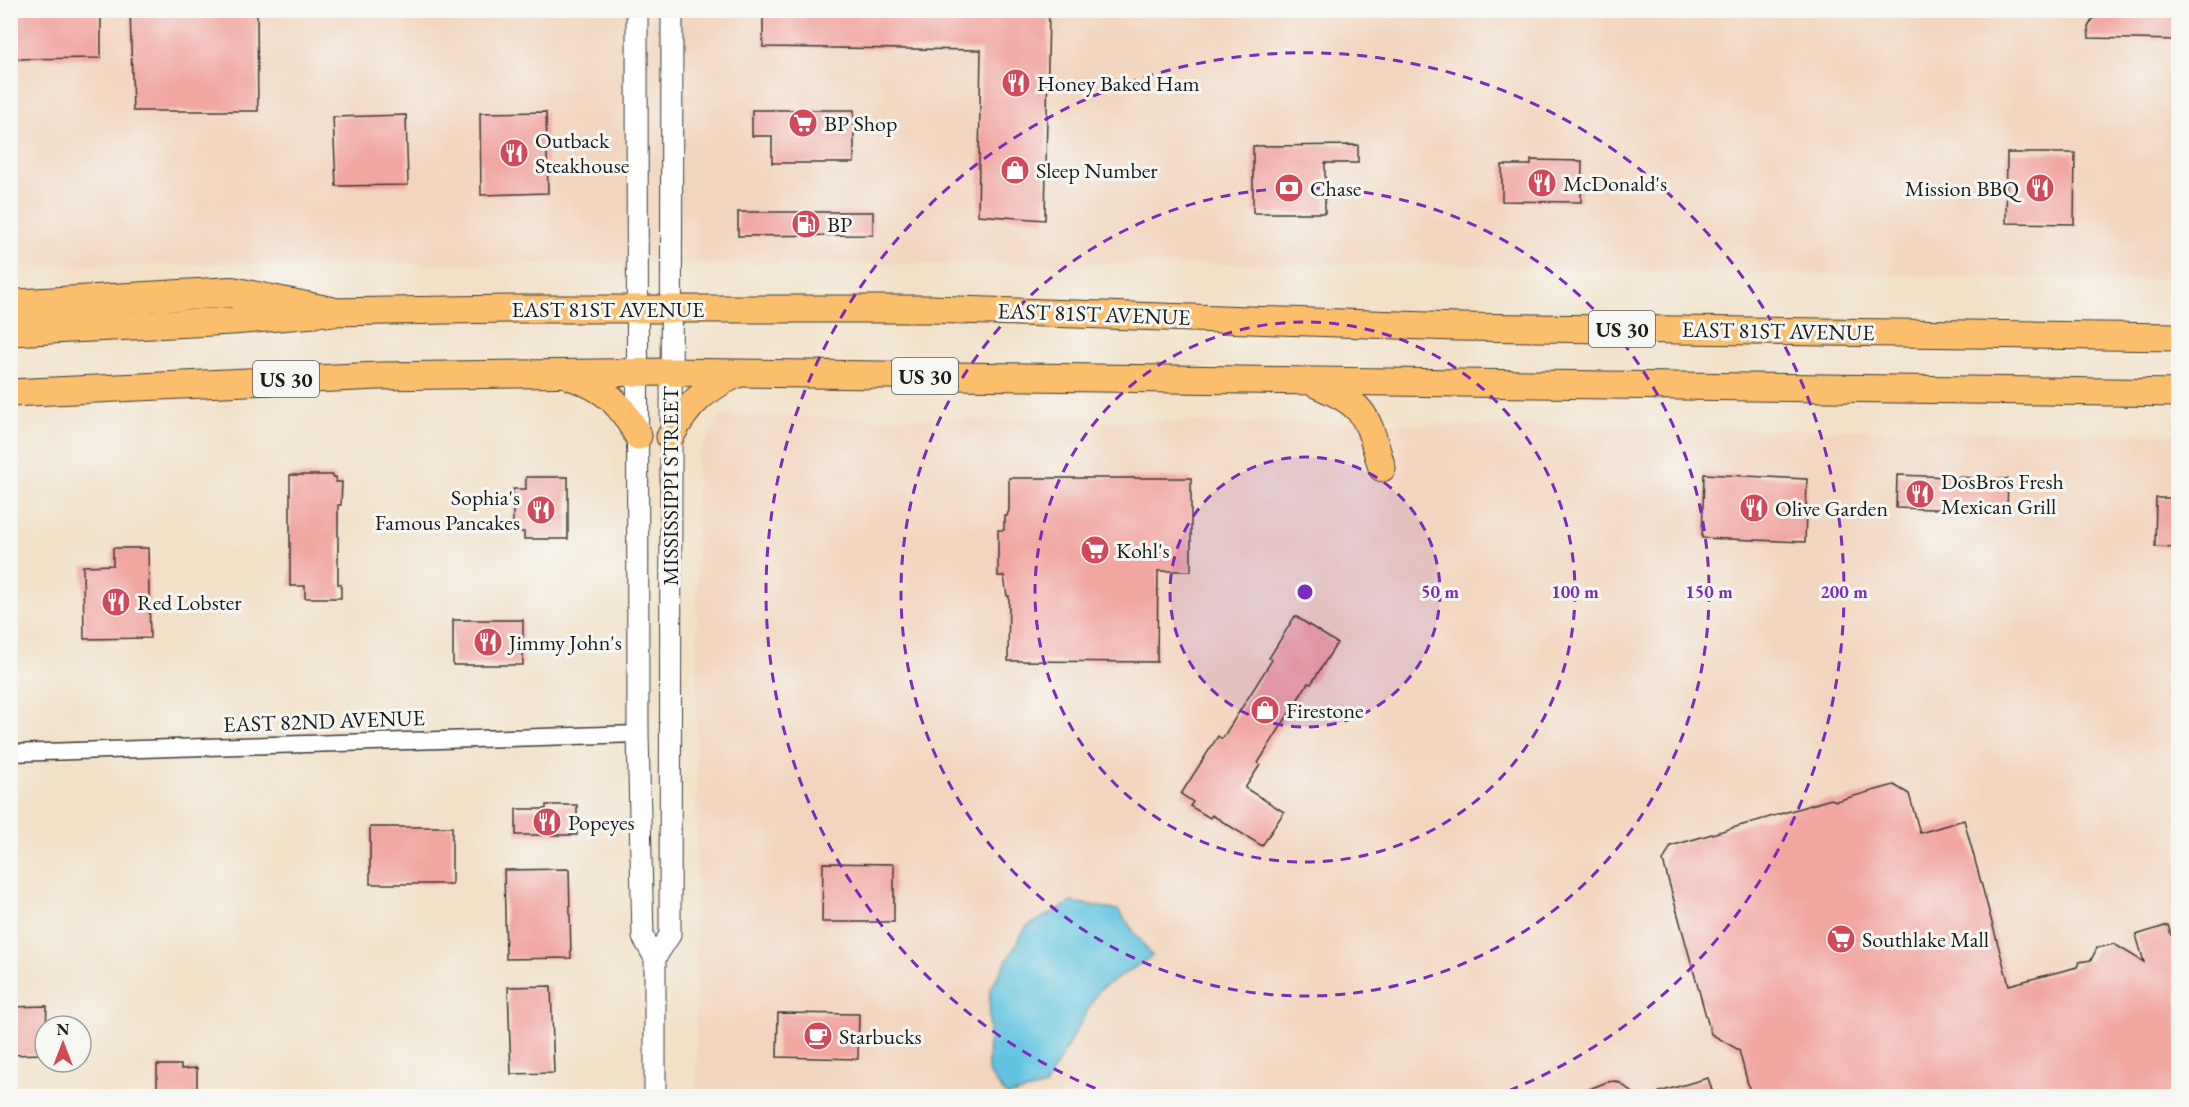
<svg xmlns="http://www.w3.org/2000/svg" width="2189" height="1107" viewBox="0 0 2189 1107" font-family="'EB Garamond',serif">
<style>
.built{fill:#f2d5be}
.water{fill:#61c3df;stroke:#3e707e;stroke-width:1.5}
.building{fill:#f1a6a0}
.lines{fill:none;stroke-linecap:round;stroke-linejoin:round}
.minor-casing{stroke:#3c3a36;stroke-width:19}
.tertiary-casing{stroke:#3c3a36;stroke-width:23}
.primary-casing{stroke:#3c3a36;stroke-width:29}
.trunk-casing{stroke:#3c3a36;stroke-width:29}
.motorway-casing{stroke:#3c3a36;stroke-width:32}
.minor{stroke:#fff;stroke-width:16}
.tertiary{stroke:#fff;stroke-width:21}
.primary{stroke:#fabe6d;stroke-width:27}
.trunk{stroke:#fabe6d;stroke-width:27}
.motorway{stroke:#fabe6d;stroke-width:30}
.ring{fill:none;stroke:#7b2cbf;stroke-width:3;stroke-dasharray:10 8}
.labels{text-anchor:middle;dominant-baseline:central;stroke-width:6;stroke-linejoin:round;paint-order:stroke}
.shield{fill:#f6f6f2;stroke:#5d5d5c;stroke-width:1.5}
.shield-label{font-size:21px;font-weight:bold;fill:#1c1c1c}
.poi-label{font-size:22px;fill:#1c1c1c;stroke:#f6f6f2;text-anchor:start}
.street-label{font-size:22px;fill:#1c1c1c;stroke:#f6f6f2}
.centre{fill:#7b2cbf;stroke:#f6f6f2;stroke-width:3}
.ring-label{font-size:18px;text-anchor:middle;font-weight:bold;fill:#7b2cbf;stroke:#f6f6f2;stroke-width:6;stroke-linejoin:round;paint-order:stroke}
</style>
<rect width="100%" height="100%" fill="#f6f6f2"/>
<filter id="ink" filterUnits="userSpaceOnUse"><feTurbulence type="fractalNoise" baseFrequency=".0167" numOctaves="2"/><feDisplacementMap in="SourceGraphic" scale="12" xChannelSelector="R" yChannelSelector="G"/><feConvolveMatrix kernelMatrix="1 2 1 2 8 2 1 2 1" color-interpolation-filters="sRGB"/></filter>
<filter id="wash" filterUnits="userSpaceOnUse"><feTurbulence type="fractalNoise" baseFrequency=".008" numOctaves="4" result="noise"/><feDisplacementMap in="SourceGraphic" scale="24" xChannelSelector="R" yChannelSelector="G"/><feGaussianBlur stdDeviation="1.35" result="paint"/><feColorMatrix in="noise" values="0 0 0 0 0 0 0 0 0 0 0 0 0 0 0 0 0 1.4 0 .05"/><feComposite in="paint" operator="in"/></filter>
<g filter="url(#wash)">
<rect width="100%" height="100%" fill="#f2e1c8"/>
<g class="built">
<path d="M10,11H2178V280L1637,271L1434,264H266L11,266Z"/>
<path d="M721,416L2178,434V1096H696L697,456Z"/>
</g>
<path class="water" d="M1072,902L1118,910L1152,956L1099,990L1045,1086L1007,1096L988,1072L990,990L1026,927Z"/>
<g id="blocks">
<g class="building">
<path d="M10,10H101V58L10,59Z"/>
<path d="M130,10H257L258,111H133Z"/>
<path d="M763,10H1049L1045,220L978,215L981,50L763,47Z"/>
<path d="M2098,10H2178V40L2089,38L2088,27Z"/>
<path d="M752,110H854V163H772V136H752Z"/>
<path d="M546,112L548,193L481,195L480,113Z"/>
<path d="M406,115L408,185L336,186L333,117Z"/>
<path d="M1358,145V163H1325V213H1253V146Z"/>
<path d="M2007,153H2075L2074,224L2006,223Z"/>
<path d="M1531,160L1582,161L1581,202L1502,201V165H1531Z"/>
<path d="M738,212H873V235L738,236Z"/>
<path d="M1704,474L1807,479L1805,542L1702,538Z"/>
<path d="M290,475H333V477H336V482H342L341,505H338V584H341V598H305V586H290Z"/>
<path d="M1897,475L2008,479L2007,511L1896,508Z"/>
<path d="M526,477H568V539H524V532H513V489H526Z"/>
<path d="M1009,478H1191V571H1158L1157,662L1008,661L1009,596H1007L1004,576H998V530H1004V522H1005V516H1007L1009,510Z"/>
<path d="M2156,498H2178V548L2155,547Z"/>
<path d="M113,548H148L150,638L84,639L83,566L113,565Z"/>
<path d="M1295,616L1337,643L1311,684L1308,683L1258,763L1260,765L1245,788L1284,812L1262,846L1212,815L1210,818L1190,806L1193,802L1181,794L1218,736L1222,739L1272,660L1269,658Z"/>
<rect x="453" y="620" width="70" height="45"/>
<path d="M1894,785L1909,794L1920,833L1964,820L2009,985L2077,967L2079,962L2091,960L2097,948L2114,944L2144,962L2136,935L2168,925L2171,935L2178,933V1096H1751L1739,1050L1711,1034L1663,861L1671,846L1831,799L1836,801Z"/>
<path d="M546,805H577V835H516V809H546Z"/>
<rect x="370" y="827" width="82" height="57"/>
<path d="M823,863L894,864V922H822Z"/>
<path d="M569,869L571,958L506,959L504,870Z"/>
<path d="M551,986L554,1073L511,1074L508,987Z"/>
<path d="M47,1006L45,1054L10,1055V1007Z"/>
<path d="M778,1013L859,1014L858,1059L777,1057Z"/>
<path d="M157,1065H181V1069L197,1068V1096H157Z"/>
<path d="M1708,1078L1714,1096H1660L1659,1092Z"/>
<path d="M1615,1081L1620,1083L1637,1096H1572L1607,1082Z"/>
</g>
</g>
</g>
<g filter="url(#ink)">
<use href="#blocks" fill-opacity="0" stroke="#3c3a36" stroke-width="1.5"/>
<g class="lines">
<g class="minor-casing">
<path id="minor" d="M10,753L638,734"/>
</g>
<g class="tertiary-casing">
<g id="tertiary">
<path d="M637,10L638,734L643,937L655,958V1096"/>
<path d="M655,958L670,935L672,10"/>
</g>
</g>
<g class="primary-casing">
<path id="primary" d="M10,332L232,321L315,314"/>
</g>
<g class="trunk-casing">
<g id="trunk">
<path d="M331,312L508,309H930L1457,327L2178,337"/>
<path d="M572,377C607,389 621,404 638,436"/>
<path d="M1318,385C1369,406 1367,419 1382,468"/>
<path d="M10,393L379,376L670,372L2178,393"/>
<path d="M670,437C688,404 703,390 737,374"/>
</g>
</g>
<g class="motorway-casing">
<path id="motorway" d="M10,305L232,292L331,312"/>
</g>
<use href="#minor" class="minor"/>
<use href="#tertiary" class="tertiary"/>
<use href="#primary" class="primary"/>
<use href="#trunk" class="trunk"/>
<use href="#motorway" class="motorway"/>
</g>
</g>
<circle cx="1305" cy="592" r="135" fill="#7b2cbf" fill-opacity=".12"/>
<g class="ring">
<circle cx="1305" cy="592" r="135"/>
<circle cx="1305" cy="592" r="270"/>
<circle cx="1305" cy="592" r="404"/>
<path d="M1112 1095A539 539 0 1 1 1498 1095"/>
</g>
<defs>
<g id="restaurant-disc" transform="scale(1.5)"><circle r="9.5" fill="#d1495b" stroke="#f6f6f2"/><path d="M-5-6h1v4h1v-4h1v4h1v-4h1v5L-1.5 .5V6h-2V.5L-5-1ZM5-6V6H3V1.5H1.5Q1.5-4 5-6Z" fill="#fff"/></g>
<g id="supermarket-disc" transform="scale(1.5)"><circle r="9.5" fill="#d1495b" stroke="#f6f6f2"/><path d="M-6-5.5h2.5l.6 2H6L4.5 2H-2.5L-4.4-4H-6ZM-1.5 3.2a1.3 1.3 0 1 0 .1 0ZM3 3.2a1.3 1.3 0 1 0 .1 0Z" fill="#fff"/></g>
<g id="shop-disc" transform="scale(1.5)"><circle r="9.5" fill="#d1495b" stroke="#f6f6f2"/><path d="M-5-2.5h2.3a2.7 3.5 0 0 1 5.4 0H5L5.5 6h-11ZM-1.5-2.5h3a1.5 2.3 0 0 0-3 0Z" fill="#fff"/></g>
<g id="bank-disc" transform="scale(1.5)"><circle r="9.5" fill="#d1495b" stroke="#f6f6f2"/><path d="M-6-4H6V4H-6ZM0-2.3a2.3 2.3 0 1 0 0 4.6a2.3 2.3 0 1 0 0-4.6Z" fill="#fff"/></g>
<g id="fuel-disc" transform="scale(1.5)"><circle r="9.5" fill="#d1495b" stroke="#f6f6f2"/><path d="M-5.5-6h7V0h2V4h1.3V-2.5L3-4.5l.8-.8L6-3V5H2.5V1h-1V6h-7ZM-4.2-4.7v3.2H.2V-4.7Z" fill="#fff"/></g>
<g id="cafe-disc" transform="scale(1.5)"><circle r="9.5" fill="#d1495b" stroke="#f6f6f2"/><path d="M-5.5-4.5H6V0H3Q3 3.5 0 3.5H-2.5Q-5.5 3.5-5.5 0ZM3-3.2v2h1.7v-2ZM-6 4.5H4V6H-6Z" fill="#fff"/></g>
</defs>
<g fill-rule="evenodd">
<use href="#restaurant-disc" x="1016" y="83"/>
<use href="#supermarket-disc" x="803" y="123"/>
<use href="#restaurant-disc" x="514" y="153"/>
<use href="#shop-disc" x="1015" y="170"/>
<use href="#restaurant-disc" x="1542" y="183"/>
<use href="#bank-disc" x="1289" y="188"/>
<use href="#restaurant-disc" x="2040" y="188"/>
<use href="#fuel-disc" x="806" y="224"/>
<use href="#restaurant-disc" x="1920" y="494"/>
<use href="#restaurant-disc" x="1754" y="508"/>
<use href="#restaurant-disc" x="541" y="510"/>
<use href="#supermarket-disc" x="1095" y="550"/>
<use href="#restaurant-disc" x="116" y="602"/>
<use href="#restaurant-disc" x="488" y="642"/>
<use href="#shop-disc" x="1265" y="710"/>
<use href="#restaurant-disc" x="547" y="822"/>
<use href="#supermarket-disc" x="1841" y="939"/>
<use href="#cafe-disc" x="818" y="1036"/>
</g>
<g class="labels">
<g class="shield">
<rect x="1589" y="311" width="66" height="36" rx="4.5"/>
<rect x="892" y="358" width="66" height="36" rx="4.5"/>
<rect x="253" y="361" width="66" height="36" rx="4.5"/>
</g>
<g class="shield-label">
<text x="1622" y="329">US 30</text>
<text x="925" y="376">US 30</text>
<text x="286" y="379">US 30</text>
</g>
<g class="poi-label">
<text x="1037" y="83">Honey Baked Ham</text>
<text x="824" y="123">BP Shop</text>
<text x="535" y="140">Outback<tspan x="535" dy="25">Steakhouse</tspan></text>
<text x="1036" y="170">Sleep Number</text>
<text x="1563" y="183">McDonald's</text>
<text x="1310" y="188">Chase</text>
<text x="2019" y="188" text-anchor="end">Mission BBQ</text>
<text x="827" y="224">BP</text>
<text x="1941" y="481">DosBros Fresh<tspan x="1941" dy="25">Mexican Grill</tspan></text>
<text x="520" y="497" text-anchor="end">Sophia's<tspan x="520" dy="25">Famous Pancakes</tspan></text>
<text x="1775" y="508">Olive Garden</text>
<text x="1116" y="550">Kohl's</text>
<text x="137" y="602">Red Lobster</text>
<text x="509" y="642">Jimmy John's</text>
<text x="1286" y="710">Firestone</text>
<text x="568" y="822">Popeyes</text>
<text x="1862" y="939">Southlake Mall</text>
<text x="839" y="1036">Starbucks</text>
</g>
<g class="street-label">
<text x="608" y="309">EAST 81ST AVENUE</text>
<text transform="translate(1094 314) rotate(2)">EAST 81ST AVENUE</text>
<text transform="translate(1778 331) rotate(1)">EAST 81ST AVENUE</text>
<text transform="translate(670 486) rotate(-90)">MISSISSIPPI STREET</text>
<text transform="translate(324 721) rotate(-2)">EAST 82ND AVENUE</text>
</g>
</g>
<circle cx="1305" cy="592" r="9" class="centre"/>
<g class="ring-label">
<text x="1440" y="598">50 m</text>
<text x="1575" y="598">100 m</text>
<text x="1709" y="598">150 m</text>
<text x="1844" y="598">200 m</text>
</g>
<rect width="2189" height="1107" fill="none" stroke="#f6f6f2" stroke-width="36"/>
<g transform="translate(63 1044)"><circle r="28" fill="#f6f6f2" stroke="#9f9f9c" stroke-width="1.5"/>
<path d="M0-4.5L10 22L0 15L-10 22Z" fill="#d1495b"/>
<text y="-9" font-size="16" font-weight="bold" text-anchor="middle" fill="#1c1c1c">N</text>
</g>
</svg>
